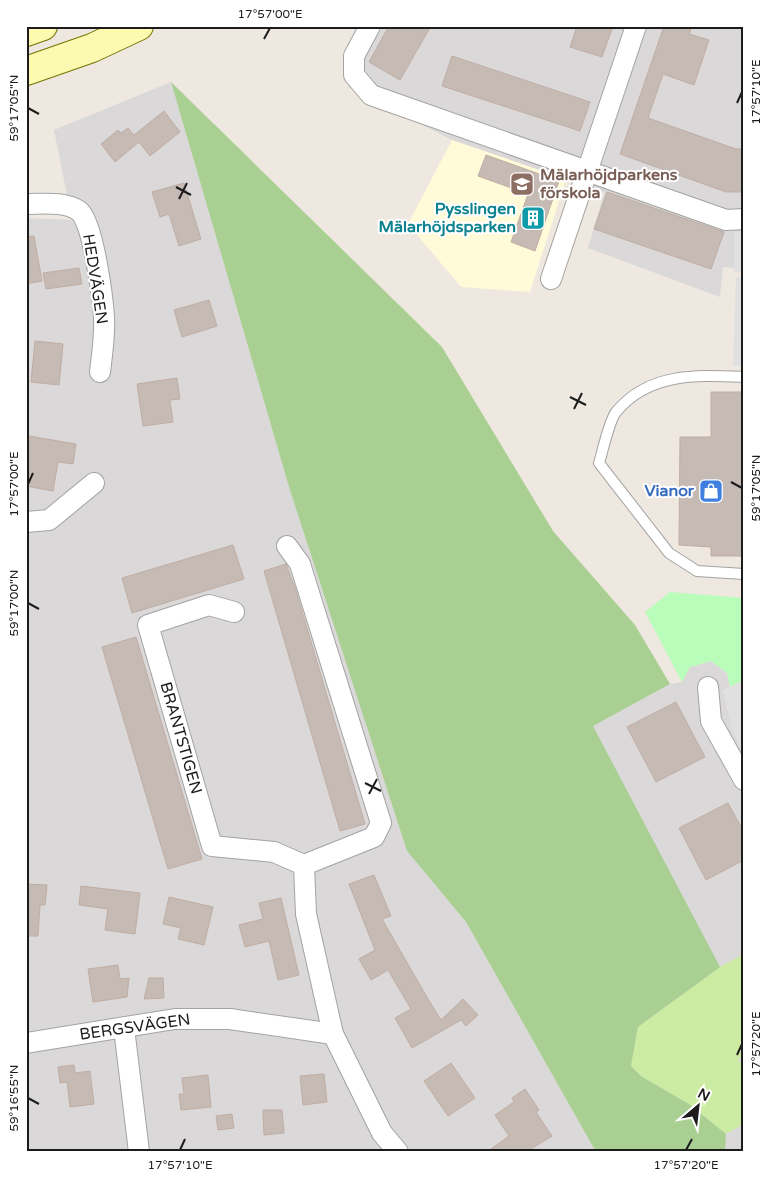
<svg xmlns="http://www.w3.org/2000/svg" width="770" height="1178" viewBox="0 0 770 1178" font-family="'Varela Round',sans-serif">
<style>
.residential{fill:#dad8d9}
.education{fill:#fffbd8}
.grass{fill:#cdeca3}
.forest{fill:#aacf93}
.park{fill:#bafcb9}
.parking{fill:#e0e0e0}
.building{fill:#c6bab4;stroke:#c0ada2}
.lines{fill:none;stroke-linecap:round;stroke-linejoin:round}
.service-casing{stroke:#a3a3a3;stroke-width:12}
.minor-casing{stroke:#a3a3a3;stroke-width:22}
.secondary-casing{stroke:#737500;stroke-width:30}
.service{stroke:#fff;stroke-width:10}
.minor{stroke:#fff;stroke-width:20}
.secondary{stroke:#fcf9b0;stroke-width:28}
.ticks{fill:none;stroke:#1c1c1c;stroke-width:2}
.labels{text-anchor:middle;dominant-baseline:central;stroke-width:4;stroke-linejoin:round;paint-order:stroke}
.education-label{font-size:16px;font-weight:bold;fill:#785e54;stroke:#fff;text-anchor:start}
.culture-label{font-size:16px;font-weight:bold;fill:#0d838f;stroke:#fff;text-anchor:end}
.street-label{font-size:16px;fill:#1c1c1c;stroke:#fff}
.shop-label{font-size:16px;font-weight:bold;fill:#366cbe;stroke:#fff;text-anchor:end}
.neatline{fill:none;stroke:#1c1c1c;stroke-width:2}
.ticks-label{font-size:12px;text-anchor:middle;fill:#1c1c1c}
</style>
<rect width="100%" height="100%" fill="#eee8e0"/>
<g class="residential">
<path d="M383,26H744V269L723,267L720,297L588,248L604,193L452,140L348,87Z"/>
<path d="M171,82L289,487L407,851L466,922L596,1152H26V218L72,220L54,130Z"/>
<path d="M711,661L727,673L730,687L723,691L733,732L744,753V1152H725L726,1134L592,726L670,684L682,682L690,667Z"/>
</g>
<path class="education" d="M452,140L566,179L530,292L461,287L408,224Z"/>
<path class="grass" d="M744,954V1056L738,1059L744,1070V1124L726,1134L689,1104L641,1076L631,1066L638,1027L720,967Z"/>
<path class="forest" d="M171,82L442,347L553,531L635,625L670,684L593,726L720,967L638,1027L631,1066L641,1076L689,1104L726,1134L725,1152H596L466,922L407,851L289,487Z"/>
<path class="park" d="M670,592L744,598V680L730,687L727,673L711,661L690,667L682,682L645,612Z"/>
<g class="parking">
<rect x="734" y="232" width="10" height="40"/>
<path d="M736,277L744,278V366H733Z"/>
<path d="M744,680V753L733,732L723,690Z"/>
</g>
<g class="building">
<path d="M389,26H431L400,80L369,62Z"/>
<path d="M577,26H613L602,57L570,47Z"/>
<path d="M664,26H692L689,34L709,40L694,85L663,74L648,118L736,149H744V192H726L620,154Z"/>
<path d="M452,56L590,102L580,131L442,86Z"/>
<path d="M164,111L180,132L150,156L139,142L115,162L101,144L118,130L121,133L128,128L134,135Z"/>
<path d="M486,155L559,181L535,251L511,242L528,194L478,176Z"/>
<path d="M184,183L201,239L179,246L169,214L160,217L152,192Z"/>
<path d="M607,192L724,232L711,269L594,229Z"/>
<path d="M34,236L42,281L26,284V237Z"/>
<path d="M79,268L82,284L46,289L43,273Z"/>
<path d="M209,300L217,326L182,337L174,310Z"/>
<path d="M35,341L63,344L59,385L31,382Z"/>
<path d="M177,378L180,399L170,400L173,422L143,426L137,384Z"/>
<path d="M711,392H744V556H711V547L679,545L680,437H711Z"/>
<path d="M29,436L76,444L73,464L58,462L53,491L26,486V453Z"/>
<path d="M233,545L244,579L132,613L122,578Z"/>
<path d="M286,564L296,591L365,824L340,831L264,571Z"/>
<path d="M136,637L202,859L168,869L102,647Z"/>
<path d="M676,702L705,757L656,782L627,727Z"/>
<path d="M728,803L744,832V860L706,880L679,828Z"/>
<path d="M374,875L391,916L382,919L428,999L441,1020L463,999L478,1015L466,1026L461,1020L412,1048L395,1018L411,1009L388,970L371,980L359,959L375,950L349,884Z"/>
<path d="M26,884L47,885L45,905H40L38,936H26Z"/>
<path d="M81,886L140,893L135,934L105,930L108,909L79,905Z"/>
<path d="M169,897L213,907L204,945L178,939L181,928L163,924Z"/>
<path d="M281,898L299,975L278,980L269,941L245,947L239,925L263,919L259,903Z"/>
<path d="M118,965L120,979L129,978L127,997L93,1002L88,969Z"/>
<path d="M149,978H163L164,998L144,999Z"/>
<path d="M451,1063L475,1098L448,1116L424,1081Z"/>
<path d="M74,1065L75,1073L90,1071L94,1104L70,1107L67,1082L60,1083L58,1067Z"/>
<path d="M324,1074L327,1102L303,1105L300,1076Z"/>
<path d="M208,1075L211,1107L181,1110L179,1094H184L182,1078Z"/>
<path d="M525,1089L539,1110L536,1112L552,1136L526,1152H487L509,1136L495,1115L514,1102L512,1098Z"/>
<path d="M263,1110H282L284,1133L264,1135Z"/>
<path d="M232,1114L234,1128L218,1130L216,1116Z"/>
</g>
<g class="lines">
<g class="service-casing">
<path id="service" d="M744,377C697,375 649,372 616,412C609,421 603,450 599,463L669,553L697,571L744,574"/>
</g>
<g class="minor-casing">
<g id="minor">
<path d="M370,26L354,56V75L371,95L726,220L744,219"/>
<path d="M26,204C43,204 65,201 79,211C93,221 103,299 104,318C105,336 102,355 100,372"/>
<path d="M551,279L636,26"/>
<path d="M26,522L49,520L94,483"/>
<path d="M234,612L209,605L148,625L212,846L274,852L304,865L374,837L381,823L300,564L287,546"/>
<path d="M708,687L711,721L744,780"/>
<path d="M304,865L306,914L333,1034L382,1133L398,1152"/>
<path d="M124,1028L139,1152"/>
<path d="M26,1043L175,1019H230L333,1034"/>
</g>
</g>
<g class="secondary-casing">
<g id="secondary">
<path d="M26,32L43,26"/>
<path d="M26,71L92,48L139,26"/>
</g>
</g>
<use href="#service" class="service"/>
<use href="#minor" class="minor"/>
<use href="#secondary" class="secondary"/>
</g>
<path class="ticks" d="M264,39L270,28M737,103L742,92M28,108L39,114M176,187L191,195M179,199L187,183M570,397L586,405M574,409L582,393M731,482L742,488M28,484L33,473M28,603L39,609M365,783L381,791M369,794L377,779M737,1055L742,1044M28,1098L39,1104M180,1150L185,1139M686,1150L692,1139"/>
<defs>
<g id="school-square" transform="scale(1.25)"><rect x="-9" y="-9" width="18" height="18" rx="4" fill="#8d6e63" stroke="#fff"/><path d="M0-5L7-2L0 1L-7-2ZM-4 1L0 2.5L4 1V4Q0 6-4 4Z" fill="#fff"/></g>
<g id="building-square" transform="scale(1.25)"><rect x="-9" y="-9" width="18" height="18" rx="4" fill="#0f9aa8" stroke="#fff"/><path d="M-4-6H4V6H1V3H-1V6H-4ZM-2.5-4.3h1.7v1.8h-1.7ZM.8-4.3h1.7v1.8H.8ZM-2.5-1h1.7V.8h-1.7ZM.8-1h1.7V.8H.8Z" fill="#fff"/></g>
<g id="shop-square" transform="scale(1.25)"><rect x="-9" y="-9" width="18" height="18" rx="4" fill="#3f7fe0" stroke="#fff"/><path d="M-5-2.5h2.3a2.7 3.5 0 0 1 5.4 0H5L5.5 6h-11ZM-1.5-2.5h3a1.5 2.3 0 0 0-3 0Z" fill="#fff"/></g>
</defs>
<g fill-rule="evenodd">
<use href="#school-square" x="522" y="184"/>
<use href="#building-square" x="533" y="218"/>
<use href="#shop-square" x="711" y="491"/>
</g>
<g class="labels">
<g class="education-label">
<text x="540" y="175">Mälarhöjdparkens<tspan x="540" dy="18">förskola</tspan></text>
</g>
<g class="culture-label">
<text x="516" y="209">Pysslingen<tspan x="516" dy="18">Mälarhöjdsparken</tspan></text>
</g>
<g class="street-label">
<text transform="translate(95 279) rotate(81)">HEDVÄGEN</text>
<text transform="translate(181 738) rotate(74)">BRANTSTIGEN</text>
<text transform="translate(135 1027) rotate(-8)">BERGSVÄGEN</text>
</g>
<g class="shop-label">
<text x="694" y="491">Vianor</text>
</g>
</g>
<rect width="770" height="1178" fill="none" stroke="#ffffff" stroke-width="55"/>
<g transform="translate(698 1106) rotate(28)" stroke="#ffffff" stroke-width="4" paint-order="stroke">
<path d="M0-4L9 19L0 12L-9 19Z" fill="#1c1c1c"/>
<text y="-8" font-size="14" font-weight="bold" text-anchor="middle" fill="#1c1c1c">N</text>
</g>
<rect x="28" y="28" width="714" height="1122" class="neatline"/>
<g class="ticks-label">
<text x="270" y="18">17°57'00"E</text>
<text transform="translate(756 92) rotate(-90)" y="4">17°57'10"E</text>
<text transform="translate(14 108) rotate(-90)" y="4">59°17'05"N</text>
<text transform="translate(14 484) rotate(-90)" y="4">17°57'00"E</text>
<text transform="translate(756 488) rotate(-90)" y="4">59°17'05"N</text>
<text transform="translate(14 603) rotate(-90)" y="4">59°17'00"N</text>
<text transform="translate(756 1044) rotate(-90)" y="4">17°57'20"E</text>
<text transform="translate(14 1098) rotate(-90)" y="4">59°16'55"N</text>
<text x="180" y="1169">17°57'10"E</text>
<text x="686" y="1169">17°57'20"E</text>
</g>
</svg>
